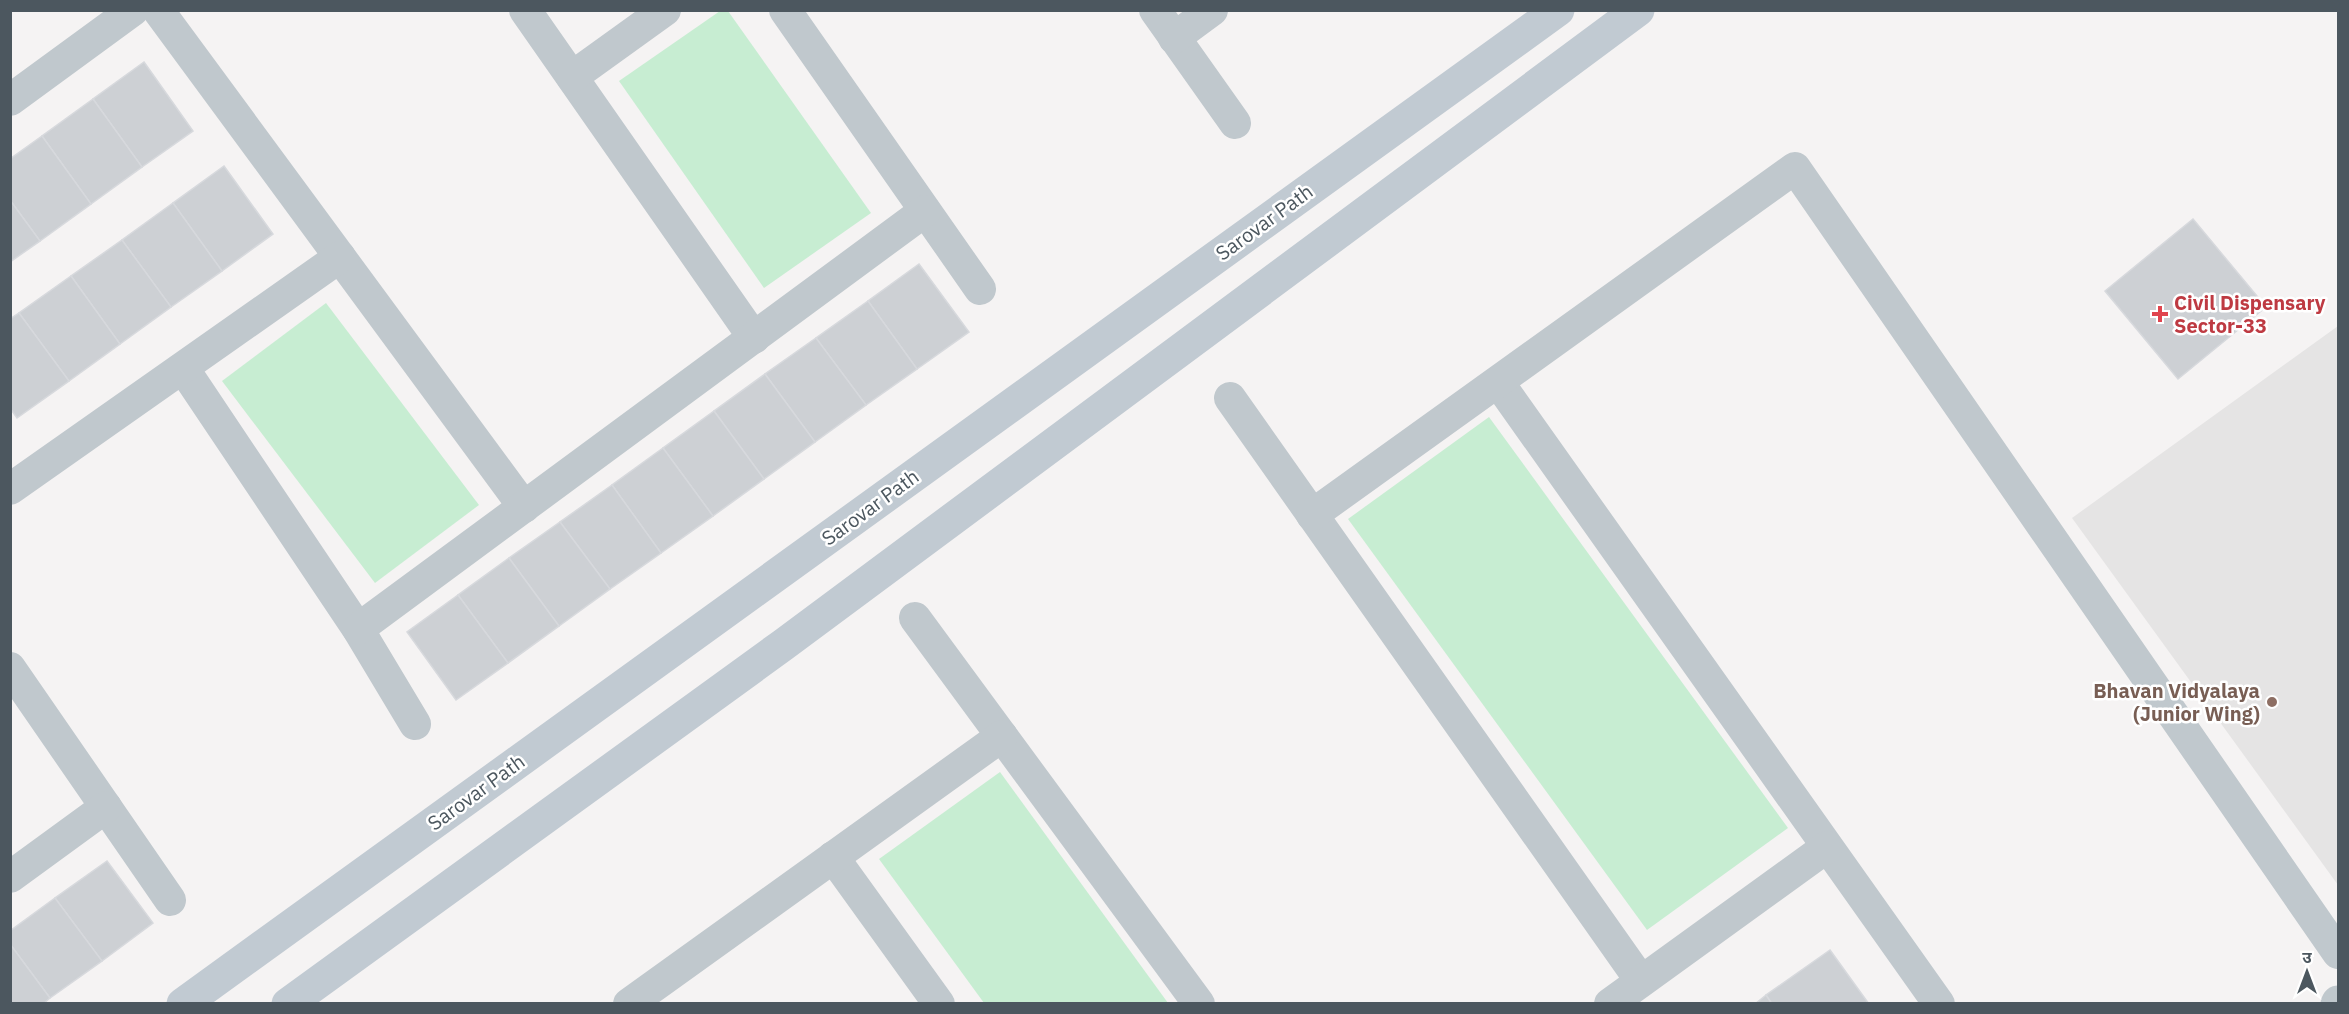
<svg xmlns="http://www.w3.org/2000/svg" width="2349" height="1014" viewBox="0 0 2349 1014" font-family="'IBM Plex Sans','Noto Sans Devanagari',sans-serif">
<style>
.education{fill:#e5e4e4}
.green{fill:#c7edd2}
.building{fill:#cdd0d4;stroke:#d7d9dd;stroke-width:1.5}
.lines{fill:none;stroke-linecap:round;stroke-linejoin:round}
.minor{stroke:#c0c8cd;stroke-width:32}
.tertiary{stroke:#c0c8cd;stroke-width:33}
.secondary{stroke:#c1cad2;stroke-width:33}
.health-dot{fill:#e0444e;stroke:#fff;stroke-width:2}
.education-dot{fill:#8d6e63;stroke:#fff;stroke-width:2}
.labels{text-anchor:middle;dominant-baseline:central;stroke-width:5;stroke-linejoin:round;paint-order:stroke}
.street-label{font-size:20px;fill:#4c575f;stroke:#fff}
.health-label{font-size:20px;font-weight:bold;fill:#be3a42;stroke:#fff;text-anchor:start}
.education-label{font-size:20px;font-weight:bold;fill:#785e54;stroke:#fff;text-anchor:end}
</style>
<rect width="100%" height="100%" fill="#f5f3f3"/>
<path class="education" d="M2338,326V885L2072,518Z"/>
<g class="green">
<path d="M720,11H728L871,213L764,288L619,81Z"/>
<path d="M326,303L479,505L375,583L222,381Z"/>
<path d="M1489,417L1788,828L1647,930L1348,519Z"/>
<path d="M1000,772L1168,1003H984L879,859Z"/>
</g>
<g class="building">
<path d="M144,62L193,131L142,167L93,99Z"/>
<path d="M93,99L142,167L91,204L42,136Z"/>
<path d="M42,136L91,204L40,241L10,200V159Z"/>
<path d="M224,166L273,234L222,271L173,203Z"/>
<path d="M10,200L40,241L10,262Z"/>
<path d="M173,203L222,271L171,307L122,240Z"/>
<path d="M2193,219L2266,307L2178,379L2105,291Z"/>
<path d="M122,240L171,307L120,344L71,276Z"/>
<path d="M919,264L969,332L917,369L868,301Z"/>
<path d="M71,276L120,344L69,381L19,313Z"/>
<path d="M868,301L917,369L866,405L816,338Z"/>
<path d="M19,313L69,381L17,418L10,408V319Z"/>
<path d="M816,338L866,405L815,442L765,374Z"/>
<path d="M765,374L815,442L764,479L714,411Z"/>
<path d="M714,411L764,479L713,516L663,448Z"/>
<path d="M663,448L713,516L661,553L612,485Z"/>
<path d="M612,485L661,553L610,589L560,522Z"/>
<path d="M560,522L610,589L559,626L509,558Z"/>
<path d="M509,558L559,626L508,663L458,595Z"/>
<path d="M458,595L508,663L456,700L407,632Z"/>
<path d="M107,861L153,923L102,961L55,898Z"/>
<path d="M55,898L102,961L50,998L10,944V931Z"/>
<path d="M10,944L50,998L43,1004H10Z"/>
<path d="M1830,950L1869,1004H1772L1766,995Z"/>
<path d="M1766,995L1772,1004H1755Z"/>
</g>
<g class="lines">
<g class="minor">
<path d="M158,10L524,507"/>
<path d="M525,10L754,338"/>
<path d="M785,10L980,289"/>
<path d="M1155,10L1235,123"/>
<path d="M1174,38L1212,10"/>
<path d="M572,77L665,10"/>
<path d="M10,100L133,10"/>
<path d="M183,368L358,629L415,724"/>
<path d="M1498,382L1939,1004"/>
<path d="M1230,398L1641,981"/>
<path d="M10,489L340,257"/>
<path d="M1312,515L1795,168L2338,953"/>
<path d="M915,618L1199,1004"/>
<path d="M358,629L925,211"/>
<path d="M10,668L170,900"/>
<path d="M833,857L939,1004"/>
<path d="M10,877L106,807"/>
<path d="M629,1004L1002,736"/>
<path d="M1610,1004L1827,847"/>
</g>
<path class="tertiary" d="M2337,1004L2338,1002"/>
<g class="secondary">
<path d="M183,1004L1558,10"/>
<path d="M288,1004L783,645L1638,10"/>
</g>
</g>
<path class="health-dot" d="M2157 305h6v6h6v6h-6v6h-6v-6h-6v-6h6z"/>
<circle class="education-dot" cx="2272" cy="702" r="6"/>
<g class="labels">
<g class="street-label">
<text transform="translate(1264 222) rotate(-36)">Sarovar Path</text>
<text transform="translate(870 507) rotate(-36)">Sarovar Path</text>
<text transform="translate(476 792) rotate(-36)">Sarovar Path</text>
</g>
<g class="health-label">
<text x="2174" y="302">Civil Dispensary<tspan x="2174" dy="23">Sector-33</tspan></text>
</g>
<g class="education-label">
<text x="2260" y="690">Bhavan Vidyalaya<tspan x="2260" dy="23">(Junior Wing)</tspan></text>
</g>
</g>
<rect width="2349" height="1014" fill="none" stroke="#4c575f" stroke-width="24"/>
<g transform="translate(2307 972)" stroke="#ffffff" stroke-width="4.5" paint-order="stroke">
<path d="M0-4.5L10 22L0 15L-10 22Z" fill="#4c575f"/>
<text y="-9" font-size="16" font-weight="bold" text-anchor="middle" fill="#4c575f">उ</text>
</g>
</svg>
